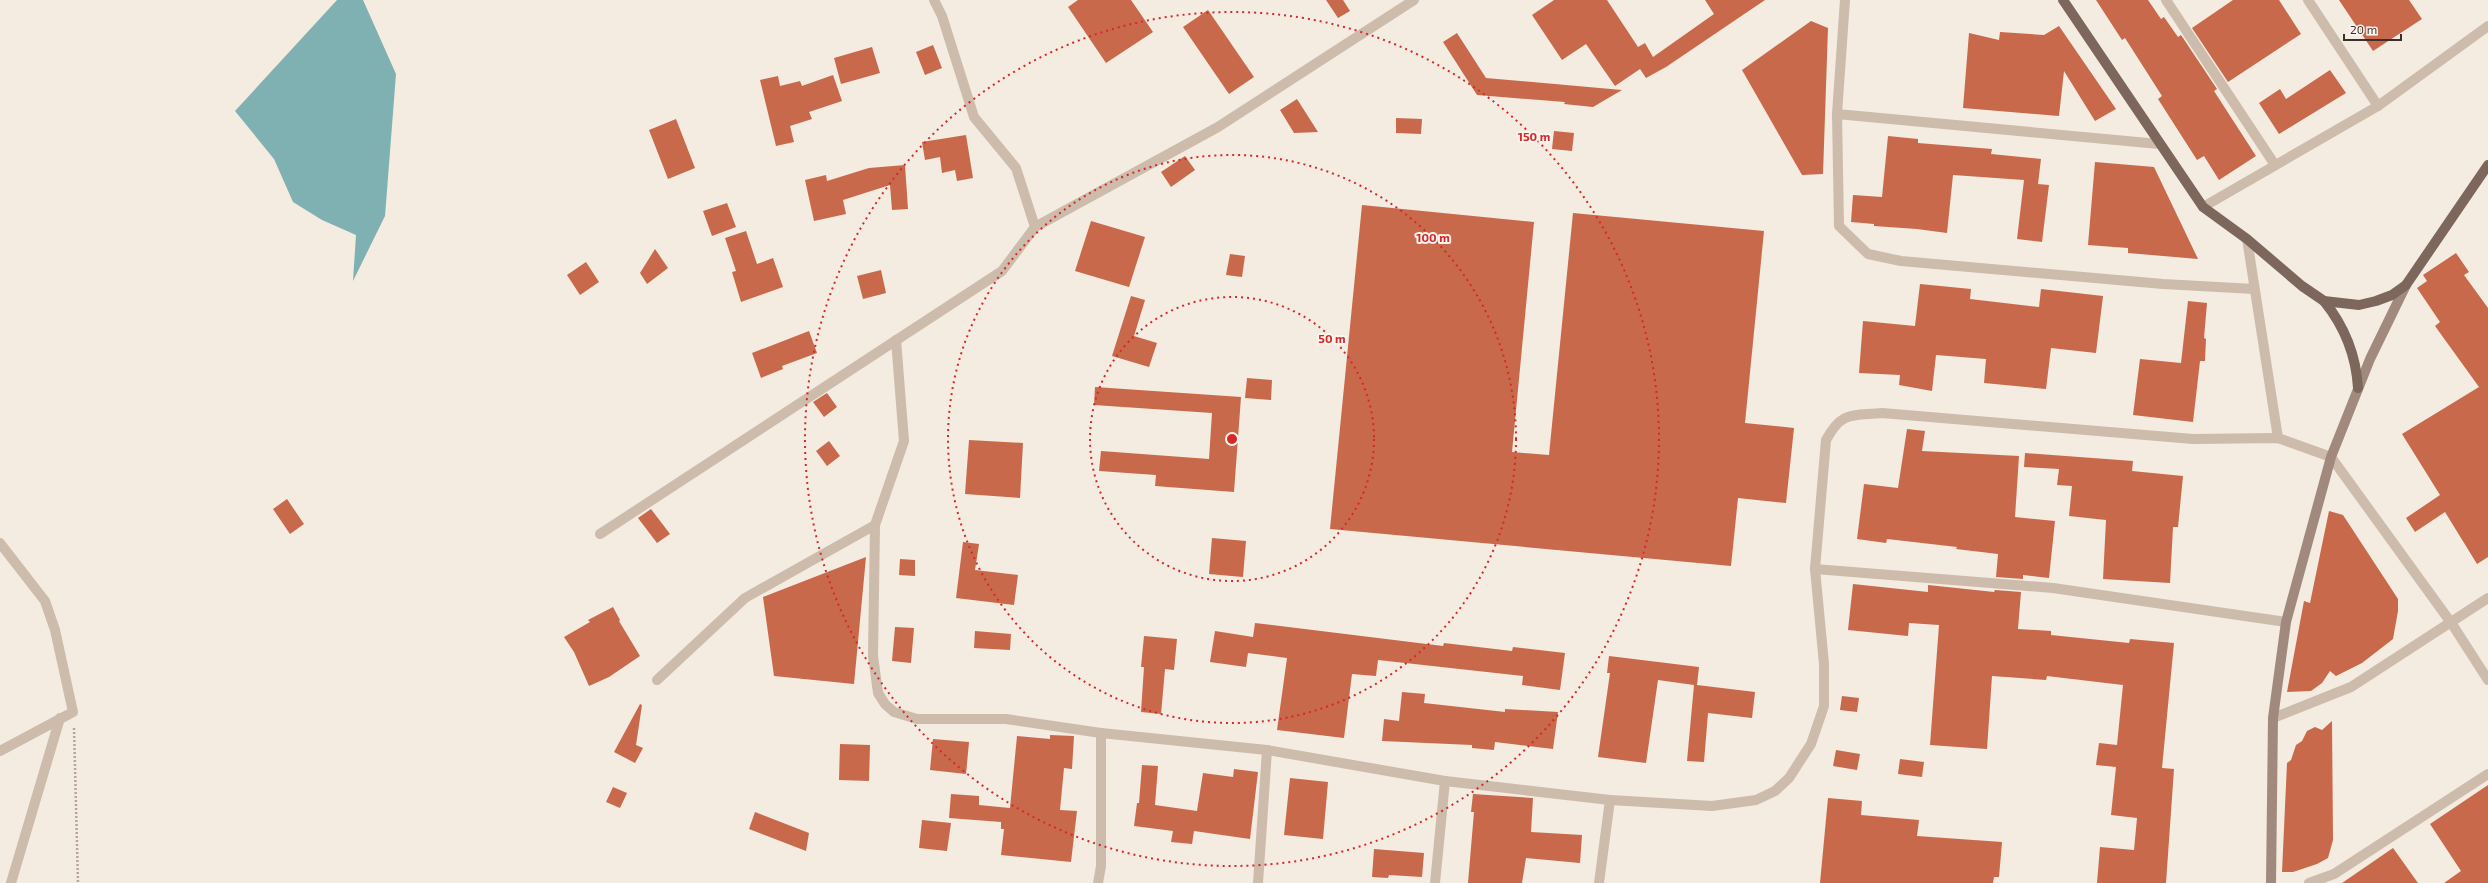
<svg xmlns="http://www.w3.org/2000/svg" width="2488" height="883" viewBox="0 0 2488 883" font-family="'Exo 2',sans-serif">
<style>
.water{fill:#7fb0b2}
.building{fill:#c8694b}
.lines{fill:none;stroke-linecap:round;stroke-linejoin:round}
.path{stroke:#b9a596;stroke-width:2.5;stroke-dasharray:2 2;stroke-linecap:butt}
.lane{stroke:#cdbbac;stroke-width:10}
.street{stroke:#cdbbac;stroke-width:10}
.secondary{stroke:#a18a7d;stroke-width:10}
.primary{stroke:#7d675c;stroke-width:10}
.ring{fill:none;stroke:#d62828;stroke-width:2;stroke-dasharray:2 4}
.centre{fill:#d62828;stroke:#fbf5ee;stroke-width:2}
.ring-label{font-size:12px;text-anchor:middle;font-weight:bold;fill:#d62828;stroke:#fbf5ee;stroke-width:4;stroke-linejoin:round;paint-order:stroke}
</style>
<rect width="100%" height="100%" fill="#f4ebe1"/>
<path class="water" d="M337,0H363L396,74L385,216L353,281L356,235L322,220L293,202L274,159L235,111Z"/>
<g class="building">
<path d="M1078,0H1131L1153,32L1106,63L1068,7Z"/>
<path d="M1326,0H1343L1350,11L1338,18Z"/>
<path d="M1554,0H1607L1638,47L1645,43L1653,57L1714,14L1705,0H1765L1666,67L1646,78L1640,69L1615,86L1586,44L1562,60L1532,15Z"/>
<path d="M2096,0H2148L2161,19L2164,17L2178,37L2181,35L2217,89L2214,91L2256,156L2219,180L2204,156L2197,160L2158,99L2162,96L2125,38L2122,40Z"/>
<path d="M2233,0H2279L2301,34L2228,82L2192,28Z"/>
<path d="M2339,0H2409L2422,19L2373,51Z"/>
<path d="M1208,10L1254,77L1229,94L1183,27Z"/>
<path d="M1811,21L1828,28L1823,174L1802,175L1742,70Z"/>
<path d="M2059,26L2116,109L2095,121L2064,71L2059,116L1963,108L1969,33L1999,40L2000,32L2044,35Z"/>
<path d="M1457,33L1486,78L1622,90L1593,107L1564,104L1565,102L1477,95L1443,42Z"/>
<path d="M933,45L942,68L925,75L916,52Z"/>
<path d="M872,47L880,73L841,84L834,58Z"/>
<path d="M2330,70L2346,93L2279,134L2259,103L2280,89L2286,99Z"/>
<path d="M833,75L842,101L809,112L812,119L790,126L794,142L776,146L760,80L778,76L780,86L800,81L802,86Z"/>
<path d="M1297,99L1318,132L1294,133L1280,110Z"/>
<path d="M1396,118L1422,119L1421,134L1396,133Z"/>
<path d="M676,119L695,168L668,179L649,130Z"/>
<path d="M1554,131L1574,133L1572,151L1552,149Z"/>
<path d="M966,135L973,178L957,181L955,170L942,173L940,157L925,160L922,142Z"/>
<path d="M1888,136L1918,139V143L1992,149L1991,154L2041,159L2038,184L2049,185L2042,242L2017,239L2024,180L1953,175L1947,233L1917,229L1874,226V224L1851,222L1853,195L1882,197Z"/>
<path d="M1185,156L1195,170L1171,187L1161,172Z"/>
<path d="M2095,162L2154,167L2198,259L2128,253V248L2088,245Z"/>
<path d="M905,165L908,209L892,210L890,185L843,200L846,214L814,221L805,180L826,175L827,181L869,168Z"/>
<path d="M727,203L736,227L712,236L703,211Z"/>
<path d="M1362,205L1534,222L1512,452L1549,455L1573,213L1764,231L1745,423L1794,428L1786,503L1738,498L1731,566L1330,529Z"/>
<path d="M1091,221L1145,237L1129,287L1075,271Z"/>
<path d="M746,231L757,264L773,258L783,287L741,302L732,272L736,271L725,238Z"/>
<path d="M655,249L668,268L647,284L640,273Z"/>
<path d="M2456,253L2469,272L2464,275L2488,308V557L2477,564L2445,512L2415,532L2406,518L2440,495L2402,434L2479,387L2435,326L2440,322L2417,288L2427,281L2423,275Z"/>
<path d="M1230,254L1245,256L1242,277L1226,275Z"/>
<path d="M586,262L599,282L580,295L567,275Z"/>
<path d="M881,270L886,293L863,299L857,276Z"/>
<path d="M1920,284L1971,289L1970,299L2039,307L2041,289L2103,296L2096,353L2051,348L2046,389L1984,383L1986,359L1936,355L1932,391L1899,385L1900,375L1859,373L1863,321L1915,326Z"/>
<path d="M1131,296L1145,300L1134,336L1157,343L1149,367L1112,356Z"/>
<path d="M2188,301L2207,303L2204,338L2206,339L2205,361H2200L2193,422L2133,415L2140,359L2181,363Z"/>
<path d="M809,331L817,353L782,366L783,369L761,378L752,353Z"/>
<path d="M1247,378L1272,380L1271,400L1245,398Z"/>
<path d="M1095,387L1241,397L1234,492L1155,486L1156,475L1099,471L1101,451L1209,459L1212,413L1094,405Z"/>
<path d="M827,393L837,407L824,417L813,402Z"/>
<path d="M1907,429L1925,431L1922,451L2019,456L2015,517L2055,521L2049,578L2023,575V579L1996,577L1998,554L1956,549L1957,547L1887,539L1886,543L1857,539L1864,484L1898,488Z"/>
<path d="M969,440L1023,443L1020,498L965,494Z"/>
<path d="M829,441L840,456L827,466L816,451Z"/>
<path d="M2025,453L2133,461L2132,471L2183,476L2178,527H2173L2170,583L2103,579L2106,520L2069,516L2072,486L2057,485L2059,469L2024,467Z"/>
<path d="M287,499L304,524L290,534L273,509Z"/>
<path d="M651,509L670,534L657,543L638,518Z"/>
<path d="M2329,511L2343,515L2398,599V611L2393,639L2362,663L2336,676L2330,671L2322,683L2311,691L2287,692L2304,601L2310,603Z"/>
<path d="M1212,538L1246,541L1243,577L1209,574Z"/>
<path d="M963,542L979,544L975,570L1018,575L1014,605L956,598Z"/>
<path d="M866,557L854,684L774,676L763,597Z"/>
<path d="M900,559L915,560V576L899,575Z"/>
<path d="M1853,584L1928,592V585L1994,592L1995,590L2021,592L2018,629L2051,631V635L2129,643L2130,639L2174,643L2162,768L2174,769L2166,883H2097L2100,847L2134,850L2137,818L2111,815L2116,767L2096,765L2099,743L2117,745L2123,685L2047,676L2046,680L1992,676L1987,749L1930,745L1939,625L1909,623L1908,636L1848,630Z"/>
<path d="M613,607L620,620L619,621L640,656L609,677L589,686L574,652L564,637L590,622L588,620Z"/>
<path d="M1255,623L1443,646L1444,643L1512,651L1513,647L1565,653L1560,690L1522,685L1523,676L1378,660L1376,676L1352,674L1344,738L1277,730L1287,658L1248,653L1246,667L1210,662L1215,631L1253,637Z"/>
<path d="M895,627L914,628L911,663L892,661Z"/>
<path d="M975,631L1011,634L1010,650L974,648Z"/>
<path d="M1144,636L1177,639L1174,670L1165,669L1161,714L1141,712L1144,667H1141Z"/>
<path d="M1609,656L1699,667L1697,685L1755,692L1752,718L1708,713L1704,762L1687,761L1694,685L1658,680L1646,763L1598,757L1610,673H1607Z"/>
<path d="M1402,692L1425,694L1424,703L1505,712V709L1558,712L1553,749L1495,742L1494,750L1472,748V745L1382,741L1384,719L1399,721Z"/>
<path d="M1842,696L1859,698L1857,712L1840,710Z"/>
<path d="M640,704L642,705L636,745L643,748L635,763L614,752Z"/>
<path d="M2332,721L2333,840L2328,858L2317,864L2293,872H2282L2287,763L2291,760L2296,745L2302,741L2307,731L2315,727L2322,730Z"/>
<path d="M1050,735L1074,736L1072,769L1064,768L1060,810L1077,811L1071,862L1001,855L1004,829H1001V822L949,818L951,794L979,796V805L1010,808L1017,736L1050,739Z"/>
<path d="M933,739L969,742L966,774L930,770Z"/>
<path d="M840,744L870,745L869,781L839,780Z"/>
<path d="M1836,750L1860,754L1857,770L1833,766Z"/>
<path d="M1900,759L1924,762L1922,777L1898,774Z"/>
<path d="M1142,765L1158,766L1155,805L1197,811L1203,773L1233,777L1234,769L1258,772L1250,839L1194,831L1192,844L1171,842L1173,831L1134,826L1137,803H1139Z"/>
<path d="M1290,778L1328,782L1323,839L1284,835Z"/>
<path d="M2488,785V883H2444L2461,871L2430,824Z"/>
<path d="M613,787L627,793L620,808L606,802Z"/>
<path d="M1473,794L1533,798L1531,832L1582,835L1580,863L1526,858L1522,883H1468L1474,812H1471Z"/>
<path d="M1828,798L1862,801L1861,815L1919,820L1917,836L2002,842L1999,877H1994L1993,883H1820Z"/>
<path d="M755,812L809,833L806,851L749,829Z"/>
<path d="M922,820L951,823L947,851L919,848Z"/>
<path d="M2393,848L2418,883H2342Z"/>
<path d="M1374,849L1424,853L1422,877L1389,875L1388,878L1372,877Z"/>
</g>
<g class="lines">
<path class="path" d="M74,728L78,883"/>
<path class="lane" d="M2166,0L2275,165"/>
<g class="street">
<path d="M934,0L942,16L974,117L1016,168L1035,227"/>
<path d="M1845,0L1837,114L1839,226L1868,254L1901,261L2163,284L2254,289"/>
<path d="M2308,0L2378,106"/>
<path d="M1837,114L2159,144"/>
<path d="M2203,207L2378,106L2488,26"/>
<path d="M2247,239L2278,438"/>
<path d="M896,340L904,441L875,525L873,656L878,693L885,704L894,712L917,719H1006L1101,733L1267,750L1445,781L1610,800L1712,806L1756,800L1775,791L1789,778L1811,744L1824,706V664L1815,569L1826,440C1842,411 1851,416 1882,413L2193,439L2278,438L2331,457L2452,624L2488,680"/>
<path d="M600,534L1002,271L1035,227L1218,127L1414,0"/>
<path d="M0,543L45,601L55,630L73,712L0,751"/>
<path d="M1815,569L2053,588L2286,622"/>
<path d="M657,680L745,598L875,525"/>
<path d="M2273,718L2351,687L2488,598"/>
<path d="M11,883L60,718"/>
<path d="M1098,883L1101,866V733"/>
<path d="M1258,883L1267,750"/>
<path d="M1435,883L1445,781"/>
<path d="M1599,883L1610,800"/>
<path d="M2309,883L2334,874L2488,774"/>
</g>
<path class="secondary" d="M2271,883L2273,718L2286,622L2331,457L2370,359L2406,285"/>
<g class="primary">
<path d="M2063,0L2203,207L2247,239L2302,286L2324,301L2359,305L2376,301L2392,295L2406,285L2488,165"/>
<path d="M2324,301C2345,327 2356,354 2358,388"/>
</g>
</g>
<g class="ring">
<circle cx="1232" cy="439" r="142"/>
<circle cx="1232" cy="439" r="284"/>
<circle cx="1232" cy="439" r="427"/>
</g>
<circle cx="1232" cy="439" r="6" class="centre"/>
<g class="ring-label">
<text x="1534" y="141">150 m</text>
<text x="1433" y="242">100 m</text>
<text x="1332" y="343">50 m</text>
</g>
<path d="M2344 34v6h57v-6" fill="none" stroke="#3b302b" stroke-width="2"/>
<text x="2350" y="34" font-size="12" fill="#3b302b" stroke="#fbf5ee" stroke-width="3" paint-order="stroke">20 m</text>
</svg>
